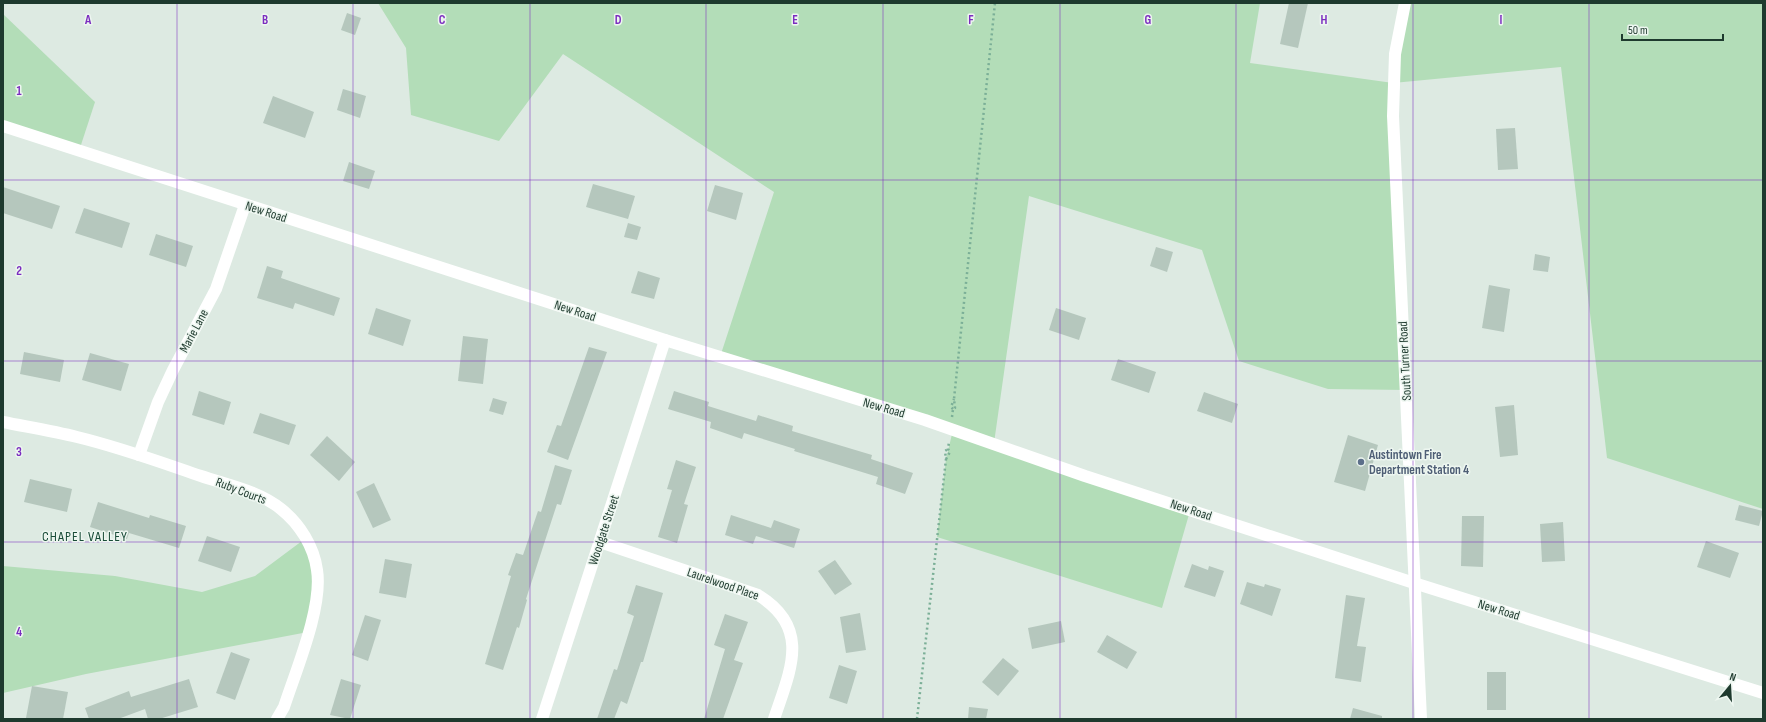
<svg xmlns="http://www.w3.org/2000/svg" width="1766" height="722" viewBox="0 0 1766 722" font-family="'Sofia Sans Condensed',sans-serif">
<style>
.green{fill:#b3ddb8}
.building{fill:#b5c7bd}
.lines{fill:none;stroke-linecap:round;stroke-linejoin:round}
.path{stroke:#7baf97;stroke-width:2.5;stroke-dasharray:2 3;stroke-linecap:butt}
.minor{stroke:#fff;stroke-width:12}
.tertiary{stroke:#fff;stroke-width:12}
.grid{fill:none;stroke:#7b2cbf;stroke-width:1;stroke-opacity:0.55}
.service-dot{fill:#5c6f8a;stroke:#edf6f0;stroke-width:1.5}
.labels{text-anchor:middle;dominant-baseline:central;stroke-width:3;stroke-linejoin:round;paint-order:stroke}
.street-label{font-size:13px;fill:#1e3a2e;stroke:#edf6f0}
.service-label{font-size:13px;font-weight:bold;fill:#4e5e75;stroke:#edf6f0;text-anchor:start}
.neighbourhood-label{font-size:14px;letter-spacing:1px;fill:#194c38;stroke:#edf6f0}
.grid-label{font-size:13px;text-anchor:middle;font-weight:bold;fill:#7b2cbf;stroke:#edf6f0;stroke-width:3;stroke-linejoin:round;paint-order:stroke}
</style>
<rect width="100%" height="100%" fill="#ddeae2"/>
<g class="green">
<path d="M378,3H1260L1250,63L1393,83L1405,3H1763V509L1607,458L1561,67L1393,83L1407,390L1328,389L1239,361L1202,250L1029,196L994,443L1190,511L1162,608L937,537L946,459L953,430L720,357L774,192L563,54L499,141L411,115L406,48Z"/>
<path d="M3,14L95,102L79,151L3,126Z"/>
<path d="M306,538L315,557L308,632L86,674L3,693V566L115,576L202,592L255,576Z"/>
</g>
<g class="building">
<path d="M1289,3H1308L1298,48L1280,44Z"/>
<path d="M347,13L361,18L355,35L341,30Z"/>
<path d="M343,89L366,96L360,118L337,110Z"/>
<path d="M273,96L314,112L305,138L263,123Z"/>
<path d="M1515,128L1518,169L1498,170L1496,129Z"/>
<path d="M349,162L375,171L369,189L343,181Z"/>
<path d="M593,184L635,196L628,219L586,207Z"/>
<path d="M715,185L743,193L736,220L707,211Z"/>
<path d="M3,187L60,206L52,229L3,213Z"/>
<path d="M84,208L130,223L122,248L75,233Z"/>
<path d="M628,223L641,227L637,240L624,237Z"/>
<path d="M156,234L193,246L186,267L149,255Z"/>
<path d="M1156,247L1173,252L1167,272L1150,266Z"/>
<path d="M1535,254L1550,257L1548,272L1533,270Z"/>
<path d="M267,266L283,271L281,278L340,298L334,316L295,303L293,309L257,298Z"/>
<path d="M638,271L660,278L654,299L631,293Z"/>
<path d="M1489,285L1510,289L1504,332L1482,328Z"/>
<path d="M376,308L411,320L403,346L368,334Z"/>
<path d="M1056,308L1086,318L1079,340L1049,330Z"/>
<path d="M463,336L488,339L483,384L458,381Z"/>
<path d="M589,347L607,352L568,460L547,452L557,425L561,426Z"/>
<path d="M24,352L64,360L60,382L20,374Z"/>
<path d="M90,353L129,364L121,391L82,380Z"/>
<path d="M1118,359L1156,372L1149,393L1111,380Z"/>
<path d="M199,391L231,402L224,425L192,415Z"/>
<path d="M674,391L709,402L708,406L756,421L758,415L793,426L792,431L872,455L871,459L913,473L905,494L876,484L878,477L794,451L795,449L744,433L742,439L710,428L711,422L668,409Z"/>
<path d="M1204,392L1238,404L1232,423L1197,411Z"/>
<path d="M493,398L507,402L503,415L489,411Z"/>
<path d="M1514,405L1518,455L1500,457L1495,407Z"/>
<path d="M260,413L296,425L289,445L253,433Z"/>
<path d="M1348,435L1378,445L1365,491L1334,482Z"/>
<path d="M327,436L355,462L339,481L310,455Z"/>
<path d="M676,460L696,467L684,504L688,505L677,543L658,537L672,490L667,489Z"/>
<path d="M555,465L572,470L561,505L557,504L526,599L527,600L519,628L517,627L503,670L485,664L511,576L508,575L516,553L523,555L538,511L541,512Z"/>
<path d="M30,479L72,489L67,512L24,502Z"/>
<path d="M374,483L391,520L373,528L356,492Z"/>
<path d="M98,502L149,518L150,515L186,526L179,548L129,533L127,539L90,527Z"/>
<path d="M1739,505L1763,511L1759,526L1735,520Z"/>
<path d="M731,515L771,528L774,520L800,529L794,548L756,536L753,544L725,535Z"/>
<path d="M1462,516H1484L1483,567L1461,566Z"/>
<path d="M1563,522L1565,561L1542,562L1540,524Z"/>
<path d="M207,536L240,547L231,572L198,561Z"/>
<path d="M1706,541L1739,553L1730,578L1697,567Z"/>
<path d="M385,559L412,564L406,598L379,593Z"/>
<path d="M835,560L852,584L835,595L818,571Z"/>
<path d="M1192,564L1208,570L1209,566L1224,571L1215,597L1184,587Z"/>
<path d="M1247,582L1264,587L1265,584L1281,589L1272,616L1240,604Z"/>
<path d="M636,585L663,593L643,662H641L627,704L621,701L614,719H597L614,669L617,670L634,616L627,613Z"/>
<path d="M1346,595L1365,598L1357,646L1366,647L1361,682L1335,678Z"/>
<path d="M860,613L866,650L846,653L840,617Z"/>
<path d="M725,614L748,622L734,660L743,663L723,719H704L725,649L714,645Z"/>
<path d="M365,615L381,620L368,661L352,655Z"/>
<path d="M1061,621L1065,642L1032,649L1028,628Z"/>
<path d="M1107,635L1137,652L1127,669L1097,652Z"/>
<path d="M231,652L250,659L235,700L216,693Z"/>
<path d="M1003,658L1019,671L998,696L982,682Z"/>
<path d="M839,665L857,671L847,704L829,698Z"/>
<rect x="1487" y="672" width="19" height="38"/>
<path d="M189,679L198,707L159,719H148L145,709L118,719H89L85,708L129,691L131,697Z"/>
<path d="M341,679L361,685L350,719L330,715Z"/>
<path d="M32,686L68,692L63,719L26,718Z"/>
<path d="M969,707L988,709L986,719H968Z"/>
<path d="M1353,708L1382,716V719H1350Z"/>
</g>
<g class="lines">
<g class="path">
<path d="M953,409L951,407L954,399"/>
<path d="M952,417L953,409L955,408L954,399L995,3"/>
<path d="M946,459L950,452L948,449L949,442"/>
<path d="M917,719L946,459L945,451L948,449"/>
</g>
<g class="minor">
<path d="M3,126L665,340L925,420L1085,476L1414,583"/>
<path d="M3,422C28,427 53,431 77,437C119,447 160,462 201,476C228,485 259,491 281,509C300,524 314,547 317,570C323,607 296,670 284,707L277,719"/>
<path d="M139,455L158,402L173,370L216,289L245,205"/>
<path d="M600,542L758,595C812,628 790,671 774,719"/>
<path d="M542,719L665,340"/>
</g>
<g class="tertiary">
<path d="M1405,3L1395,54L1393,116L1421,719"/>
<path d="M1414,583L1763,693"/>
</g>
</g>
<path class="grid" d="M177,3V719M353,3V719M530,3V719M706,3V719M883,3V719M1060,3V719M1236,3V719M1413,3V719M1589,3V719M3,180H1763M3,361H1763M3,542H1763"/>
<circle class="service-dot" cx="1361" cy="462" r="4"/>
<g class="labels">
<g class="street-label">
<text transform="translate(266 212) rotate(18)">New Road</text>
<text transform="translate(575 311) rotate(18)">New Road</text>
<text transform="translate(194 331) rotate(-62)">Marie Lane</text>
<text transform="translate(1405 361) rotate(-93)">South Turner Road</text>
<text transform="translate(884 408) rotate(16)">New Road</text>
<text transform="translate(241 491) rotate(21)">Ruby Courts</text>
<text transform="translate(1191 510) rotate(18)">New Road</text>
<text transform="translate(604 530) rotate(-72)">Woodgate Street</text>
<text transform="translate(723 584) rotate(19)">Laurelwood Place</text>
<text transform="translate(1499 610) rotate(17)">New Road</text>
</g>
<g class="service-label">
<text x="1369" y="455">Austintown Fire<tspan x="1369" dy="15">Department Station 4</tspan></text>
</g>
<g class="neighbourhood-label">
<text x="85" y="536">CHAPEL VALLEY</text>
</g>
</g>
<g class="grid-label">
<text x="88" y="24">A</text>
<text x="265" y="24">B</text>
<text x="442" y="24">C</text>
<text x="618" y="24">D</text>
<text x="795" y="24">E</text>
<text x="971" y="24">F</text>
<text x="1148" y="24">G</text>
<text x="1324" y="24">H</text>
<text x="1501" y="24">I</text>
<text x="19" y="95">1</text>
<text x="19" y="275">2</text>
<text x="19" y="456">3</text>
<text x="19" y="636">4</text>
</g>
<rect width="1766" height="722" fill="none" stroke="#1e3a2e" stroke-width="8"/>
<g transform="translate(1730 686) rotate(18)" stroke="#edf6f0" stroke-width="3" paint-order="stroke">
<path d="M0-3L7 15L0 10L-7 15Z" fill="#1e3a2e"/>
<text y="-6" font-size="11" font-weight="bold" text-anchor="middle" fill="#1e3a2e">N</text>
</g>
<path d="M1622 34v6h101v-6" fill="none" stroke="#1e3a2e" stroke-width="2"/>
<text x="1628" y="34" font-size="12" fill="#1e3a2e" stroke="#edf6f0" stroke-width="3" paint-order="stroke">50 m</text>
</svg>
